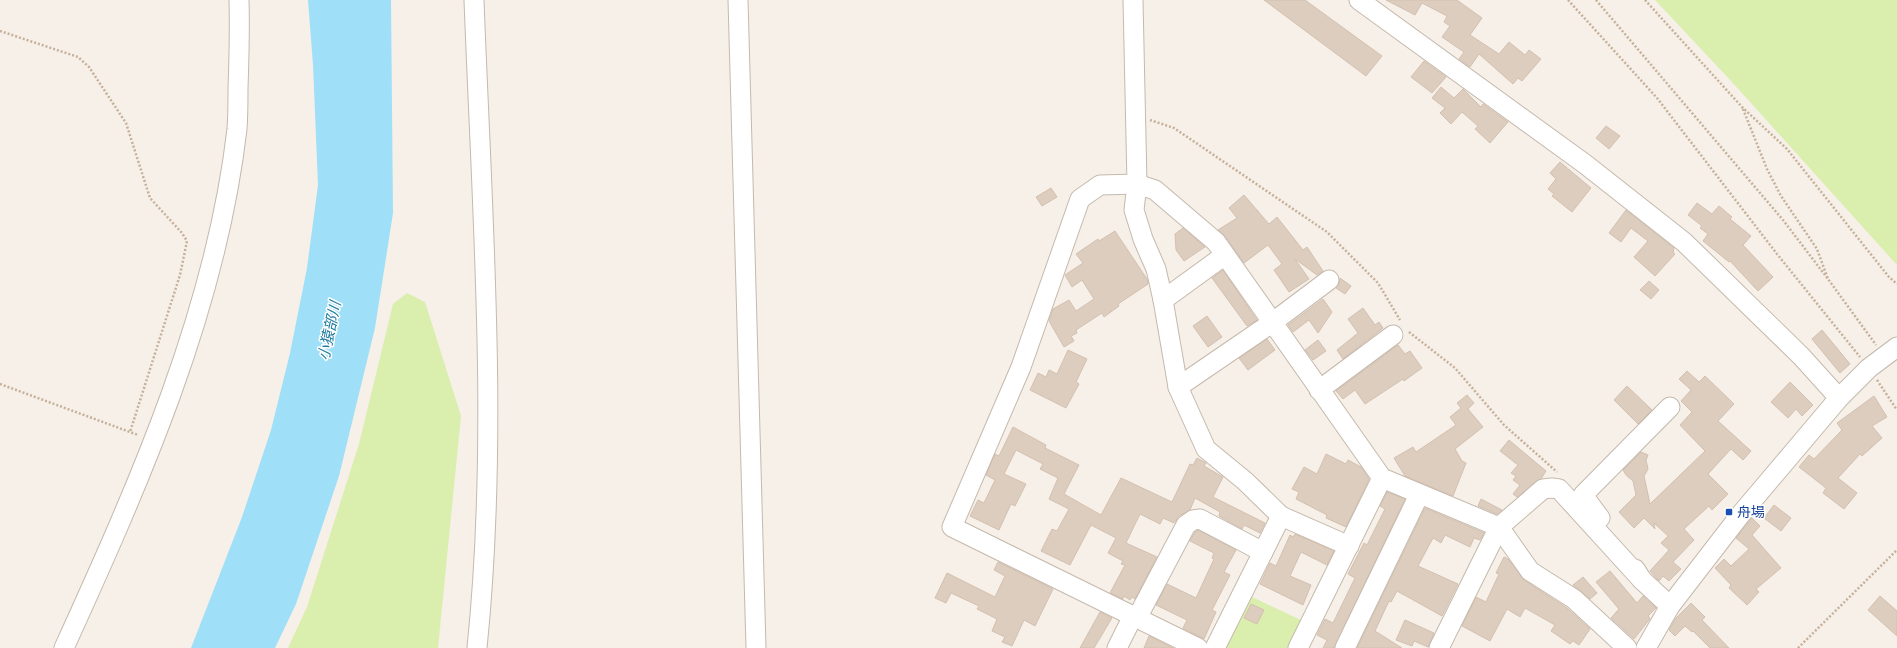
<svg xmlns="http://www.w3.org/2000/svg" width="1897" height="648" viewBox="0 0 1897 648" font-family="'Sofia Sans Condensed','Noto Sans JP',sans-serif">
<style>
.green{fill:#daeead}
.water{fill:#9fe0f8}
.building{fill:#dccdbf;stroke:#d4c0af}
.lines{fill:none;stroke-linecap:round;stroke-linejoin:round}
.minor-casing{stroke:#c5b9ac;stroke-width:21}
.path{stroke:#c6b099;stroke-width:2.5;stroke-dasharray:2 2;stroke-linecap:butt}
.minor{stroke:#fff;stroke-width:19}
.transit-dot{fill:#1a4fb4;stroke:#fff;stroke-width:1.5}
.labels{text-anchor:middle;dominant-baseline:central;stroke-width:3;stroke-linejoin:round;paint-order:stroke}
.transit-label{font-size:14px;fill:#164399;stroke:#fff;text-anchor:start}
.water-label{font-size:15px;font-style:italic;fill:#1f7b9f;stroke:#fff}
</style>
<rect width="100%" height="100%" fill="#f6f0e8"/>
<g class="green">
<path d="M1655,0H1897V265L1732,82Z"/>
<path d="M407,293L425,302L461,416L438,648H288L307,607L359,444L393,304Z"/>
<path d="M1250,596L1305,622L1293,648H1226L1225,644Z"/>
</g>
<path class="water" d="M308,0H391L393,213L375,328L339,476L296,604L275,648H191L242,517L271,430L290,353L307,268L318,185L313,65Z"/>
<g class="building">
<path d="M1264,0H1305L1382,56L1366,76Z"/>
<path d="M1386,0H1457L1482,18L1470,35L1499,54L1509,42L1525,55L1529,50L1541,59L1522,81L1518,78L1513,84L1479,54L1470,67L1459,59L1464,52L1442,37L1450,26L1444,22L1447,16L1422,3L1415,15Z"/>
<path d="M1424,61L1446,77L1432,93L1411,77Z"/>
<path d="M1441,87L1454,98L1463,89L1481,107L1483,104L1508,122L1490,143L1475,129L1478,126L1462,112L1451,124L1440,113L1445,108L1432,98Z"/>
<path d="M1606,126L1620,136L1609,149L1596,138Z"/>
<path d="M1560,162L1591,188L1572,212L1552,196L1554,194L1548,189L1556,179L1550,173Z"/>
<path d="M1051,188L1057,197L1042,206L1036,197Z"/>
<path d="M1244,195L1269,224L1277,217L1303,250L1307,247L1323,271L1317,275L1295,259L1309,279L1289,292L1274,270L1282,264L1268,245L1244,263L1225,236L1218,230L1237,218L1229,208Z"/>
<path d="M1697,203L1712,214L1719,206L1732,217L1730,219L1751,236L1743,245L1773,277L1758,291L1730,261L1729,262L1703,241L1708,234L1700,228L1702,226L1688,215Z"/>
<path d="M1626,210L1674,248L1673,253L1675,254L1655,276L1634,257L1648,241L1631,228L1621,242L1609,233Z"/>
<path d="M1183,228L1205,247L1184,261L1176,250L1175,234Z"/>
<path d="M1115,231L1147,279L1148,284L1118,304L1119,306L1104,317L1102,313L1076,330L1077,333L1071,336L1074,341L1064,347L1049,321L1053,309L1069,300L1076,311L1094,299L1082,280L1072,287L1065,275L1083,263L1076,254L1098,239L1099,241Z"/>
<path d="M1223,270L1257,320L1247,326L1212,278Z"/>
<path d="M1340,278L1351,286L1345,294L1336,288L1339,284Z"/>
<path d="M1649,281L1659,290L1651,299L1640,290Z"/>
<path d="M1323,299L1332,312L1318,333L1309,320L1293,332L1288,325Z"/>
<path d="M1363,308L1375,325L1379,322L1383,328L1343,359L1337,350L1358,333L1348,319Z"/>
<path d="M1207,316L1222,337L1208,347L1193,326Z"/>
<path d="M1822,330L1850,364L1840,373L1812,339Z"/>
<path d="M1267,339L1275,350L1248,370L1239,358Z"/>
<path d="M1318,340L1326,351L1313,360L1305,350Z"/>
<path d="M1398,345L1405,354L1410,351L1422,368L1404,381L1403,379L1365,404L1355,390L1343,399L1336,391Z"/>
<path d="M1068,350L1087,359L1076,382L1079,384L1066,408L1030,390L1038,373L1046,377L1049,370L1057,374Z"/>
<path d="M1687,371L1699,382L1705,376L1734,404L1718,421L1751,451L1743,460L1731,449L1708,474L1728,494L1712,510L1709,506L1684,529L1694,540L1673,562L1681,569L1669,581L1663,576L1659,581L1650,571L1669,550L1661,543L1668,536L1654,523L1655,529L1644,518L1634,528L1619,512L1636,495L1633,481L1626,475L1623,470L1641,452L1648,455L1646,460L1648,469L1644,476L1650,504L1705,451L1680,425L1692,412L1681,401L1691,390L1679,379Z"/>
<path d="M1790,382L1813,405L1802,416L1796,409L1788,418L1771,402Z"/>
<path d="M1627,386L1652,410L1638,424L1614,400Z"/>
<path d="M1467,395L1474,403L1468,409L1483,427L1455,449L1462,461L1466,463L1453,496L1405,476L1394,458L1413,447L1416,452L1456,425L1450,417L1461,408L1457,403Z"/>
<path d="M1874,396L1887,417L1872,426L1882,438L1862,456L1860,454L1838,478L1857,493L1844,509L1823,493L1826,488L1799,467L1809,455L1814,459L1842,430L1837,423Z"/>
<path d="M1013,427L1046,445L1045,448L1079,465L1064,494L1101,515L1121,478L1172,502L1190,464L1193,465L1197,458L1206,463L1204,466L1223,477L1213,497L1265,523L1260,533L1244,525L1242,529L1219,516L1220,512L1195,498L1190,510L1179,516L1174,523L1163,518L1160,524L1140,514L1126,543L1157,557L1135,599L1132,597L1130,600L1124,596L1123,599L1110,593L1125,565L1121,564L1123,561L1108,553L1116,538L1091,525L1070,565L1041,551L1052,529L1057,531L1069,509L1049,499L1058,478L1040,469L1043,464L1016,450L1004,474L1026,484L1015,506L1011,504L999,530L970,516L978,500L984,503L995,480L986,475L995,454L999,456Z"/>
<path d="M1509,440L1546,471L1541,479L1517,497L1513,494L1520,485L1513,480L1516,476L1511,473L1518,465L1500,451Z"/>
<path d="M1326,454L1346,464L1348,460L1361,467L1369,479L1346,527L1326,518L1327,515L1296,499L1299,492L1292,489L1304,467L1317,474Z"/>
<path d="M1387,492L1405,499L1334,648H1323L1327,640L1317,635L1325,619L1333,623L1355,578L1348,574L1364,543L1367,545L1385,509L1380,506Z"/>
<path d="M1481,499L1502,510L1497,514L1478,506Z"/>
<path d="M1774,505L1791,518L1781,531L1764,518Z"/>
<path d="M1425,508L1484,533L1480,540L1474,538L1470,547L1445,535L1441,543L1433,538L1418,566L1458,584L1442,616L1397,591L1391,602L1389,601L1375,631L1402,648H1357Z"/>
<path d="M1752,518L1760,526L1752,535L1781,568L1756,589L1759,592L1747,605L1729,588L1731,585L1715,568L1724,559L1731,566L1749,549L1736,538Z"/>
<path d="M1198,530L1236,550L1224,572L1230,575L1212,610L1216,612L1204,639L1183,628L1187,620L1156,605L1167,584L1196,598L1214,559L1212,558L1214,553L1190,541L1195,532Z"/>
<path d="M1295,534L1334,551L1327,565L1301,552L1290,576L1311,585L1303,605L1260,584L1270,563L1276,566L1290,535L1293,537Z"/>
<path d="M1504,557L1508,559L1524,580L1567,608L1590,629L1579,645L1573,641L1570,644L1551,631L1555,625L1525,608L1520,617L1507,609L1490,641L1462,626L1476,597L1486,602L1499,574L1496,573Z"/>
<path d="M998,562L1053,589L1035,626L1024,620L1012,646L1002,642L1005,637L992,631L997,619L977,609L979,606L951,593L946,603L935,598L947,573L995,597L1005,576L994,570Z"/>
<path d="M1610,571L1637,603L1643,596L1656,608L1648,616L1650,618L1649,620L1634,639L1611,618L1619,609L1596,582Z"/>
<path d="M1583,577L1597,593L1590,599L1573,585Z"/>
<path d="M1880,596L1897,611V636L1868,610Z"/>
<path d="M1691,603L1705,617L1702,620L1729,648H1710L1693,631L1692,632L1685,626L1675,636L1669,630L1676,618Z"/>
<path d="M1251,604L1264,610L1257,624L1244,618Z"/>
<path d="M1100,612L1112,618L1094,648H1080Z"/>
<path d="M1405,620L1434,633L1428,647L1414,641L1412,646L1396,640Z"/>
<path d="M1149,636L1173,648H1144Z"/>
</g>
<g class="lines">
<g class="minor-casing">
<g id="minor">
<path d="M474,0C482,216 499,433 477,648"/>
<path d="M738,0L756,648"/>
<path d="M1133,0L1137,184L1134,210L1143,239L1156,269L1163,300L1178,387L1206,449L1245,481L1281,516L1349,546"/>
<path d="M1359,0L1585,164L1684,242L1801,356L1839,398"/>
<path d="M1163,300L1225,255"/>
<path d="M1178,387L1273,322L1329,280"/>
<path d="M1319,390L1393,335"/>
<path d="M1600,518L1583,495L1670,407"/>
<path d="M1635,569L1642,580L1670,606"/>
<path d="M1137,618L1186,525L1193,520L1200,519L1263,552"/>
<path d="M64,648C139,483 216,311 237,129C238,116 238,102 238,89C239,59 240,30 239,0"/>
<path d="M1117,648L1133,616"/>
<path d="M1198,648L952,527L1021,367L1080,199L1100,185L1137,184L1155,190L1216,242L1382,478L1499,527L1530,571L1574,599L1627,648"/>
<path d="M1215,648L1281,516"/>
<path d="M1298,648L1382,478"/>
<path d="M1345,648L1419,495"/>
<path d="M1439,648L1499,527L1543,489L1552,488L1559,489L1642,580"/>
<path d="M1646,648L1670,606L1741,514L1839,398L1869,368L1897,347"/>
</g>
</g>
<g class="path">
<path d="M1568,0L1657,98L1777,254L1860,357"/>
<path d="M1596,0L1783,220L1828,279"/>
<path d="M1645,0L1742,107L1787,149L1889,277L1897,284"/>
<path d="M0,31L78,57L89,67L126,123L150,198L182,233L187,241L180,275L130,432"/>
<path d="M1743,109L1767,169L1781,196L1817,249L1828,279L1876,345"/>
<path d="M1150,120L1174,128L1327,232L1378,283L1400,320"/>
<path d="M1409,332L1455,368L1504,425L1557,472"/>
<path d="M1877,380L1897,410"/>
<path d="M0,384L138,435"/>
<path d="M1798,648L1897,550"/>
</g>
<use href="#minor" class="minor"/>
</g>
<rect class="transit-dot" x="1725" y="508" width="8" height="8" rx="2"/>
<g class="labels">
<g class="transit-label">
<text x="1737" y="512">舟場</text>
</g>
<g class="water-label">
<text transform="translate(330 331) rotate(-78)">小猿部川</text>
</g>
</g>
</svg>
